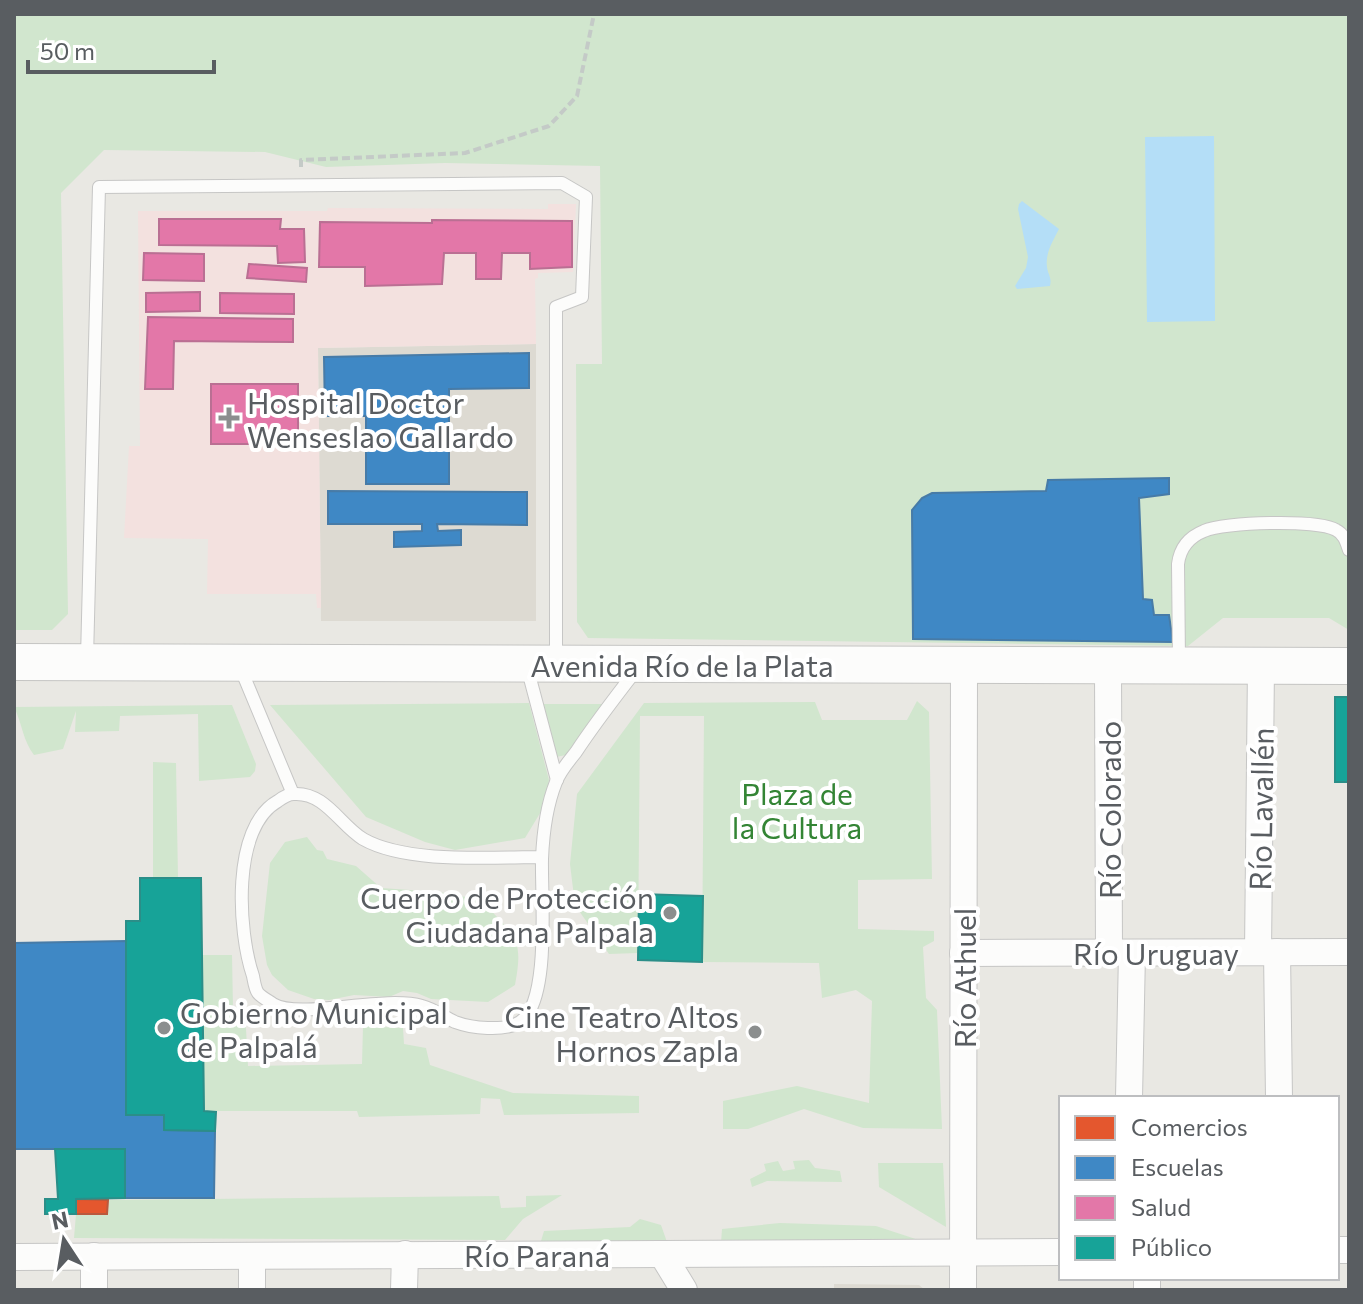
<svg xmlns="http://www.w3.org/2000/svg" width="1363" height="1304" viewBox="0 0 1363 1304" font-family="Commissioner,sans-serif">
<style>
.education{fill:#dddad2}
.medical{fill:#f3e1df}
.green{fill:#d1e6ce}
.water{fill:#b4def7}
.shops{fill:#e4572e;stroke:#ba593d;stroke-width:2}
.schools{fill:#3f88c5;stroke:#477ba7;stroke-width:2}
.health{fill:#e377a8;stroke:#ba6f93;stroke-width:2}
.public{fill:#17a398;stroke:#2b8e88;stroke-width:2}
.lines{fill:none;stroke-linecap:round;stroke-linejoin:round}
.service-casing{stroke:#c6c6c5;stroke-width:14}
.minor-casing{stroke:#c6c6c5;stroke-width:28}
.secondary-casing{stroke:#c5c5c3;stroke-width:38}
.path{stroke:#c4cac7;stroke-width:4;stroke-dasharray:8 4;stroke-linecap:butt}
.service{stroke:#fcfcfb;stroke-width:12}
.minor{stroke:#fcfcfb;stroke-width:26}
.secondary{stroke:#fcfcfb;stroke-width:36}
.poi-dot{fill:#8b8e8e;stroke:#fff;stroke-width:3}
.labels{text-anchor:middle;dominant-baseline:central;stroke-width:8;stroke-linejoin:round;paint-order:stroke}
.poi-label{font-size:30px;fill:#595d61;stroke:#fff;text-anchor:start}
.street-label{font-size:30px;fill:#595d61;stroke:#fff}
.park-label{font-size:30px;fill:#348535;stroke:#fff}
</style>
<rect width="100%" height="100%" fill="#e9e8e3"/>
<g class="education">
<path d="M536,344V621H321L318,348Z"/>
<path d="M834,1284L919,1285L925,1290H834Z"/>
</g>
<path class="medical" d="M548,204H576L573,272L538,273V278L535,279L536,344L318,348L321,608H317L316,594H207L208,539L124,538L129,446H140L138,211H327L328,208L548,209Z"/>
<g class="green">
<path d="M14,14H1349V630L1329,618H1223L1188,646L588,638L577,622L576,364H602L600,166L445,163L326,167L265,152L104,150L61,193L68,614L52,630H14Z"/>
<path d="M917,701L929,712L932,879L858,880V929L934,931V941L923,947L926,998L937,1010L942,1129L863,1128L804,1109L748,1129H723V1101L797,1086L869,1103L872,1001L856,990L822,998L819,963L702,962L704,716H640L638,953L609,954L575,905L570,864L577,794L644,703L815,702L822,720H907Z"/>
<path d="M529,703L549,780L545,805L525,838L455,850L425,842L366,817L270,705Z"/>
<path d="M542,704H603L566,755L556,757Z"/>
<path d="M232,705L256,764L255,771L250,777L199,781L198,714L120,716L119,731L75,732L76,711L63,749L34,755C23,741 22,723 14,707Z"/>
<path d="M153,762L176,763L178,878H153Z"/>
<path d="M307,837L317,850L323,851L327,859L356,866L381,888L439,892L477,899L484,903C515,937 524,937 515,985L488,1002L431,999L417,993L403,991L389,997L354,995L329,1000L314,999L288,990L272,975L267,965L262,936L270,863L285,842Z"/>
<path d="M202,955H232L233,1009L245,1010L248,1066L362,1064L363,1026L403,1028L404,1044L426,1048L430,1065L513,1093L639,1096V1113L504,1115L500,1099L481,1098L480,1114L359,1117L357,1111H204Z"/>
<path d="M809,1160L815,1168L840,1171L842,1182L767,1181L752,1187L750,1179L766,1171L764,1164L778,1161L783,1171L795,1169L793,1161Z"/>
<path d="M878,1163H943L946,1227L879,1187Z"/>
<path d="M562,1195L523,1219L505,1240L74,1238L76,1214H107L108,1200L499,1196L501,1208L526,1207V1196Z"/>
<path d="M640,1219L661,1225L667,1242L541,1241L544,1231L630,1227Z"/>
<path d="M780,1223L876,1226L934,1245L721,1243L722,1229Z"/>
</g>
<g class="water">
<path d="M1214,136L1215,321L1147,322L1145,137Z"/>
<path d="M1022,201L1059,229C1053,241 1045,253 1047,267C1048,275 1052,277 1050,286L1017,289L1015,286L1026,268L1028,257L1018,209L1019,204Z"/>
</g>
<path class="shops" d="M76,1199L108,1200L107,1214H76Z"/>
<g class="schools">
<path d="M529,353V388L449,389V484H366V416H325L324,357Z"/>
<path d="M1169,478V494L1139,498L1143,599L1152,600L1154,615H1169L1173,642L913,639L912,510L922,498L932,493L1046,491L1048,480Z"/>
<path d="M328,491L527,492V525L437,524L438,531L461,530V545L394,547V532L422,531V524H328Z"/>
<path d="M126,941V1115H164V1130L215,1131L214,1198H125V1149H14V943Z"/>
</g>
<g class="health">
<path d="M159,219H281L280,229H304L305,262L278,263L277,246L159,245Z"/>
<path d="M432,220L572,221V267L530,269V253H502L501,279H476V253H444L442,284L365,286V267H319L320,222L432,223Z"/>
<path d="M144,253L204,254V281L143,280Z"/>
<path d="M249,264L307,268L306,282L247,278Z"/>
<path d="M200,292V311L146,312V293Z"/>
<path d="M220,293L294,294V314L220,313Z"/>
<path d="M148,317L293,319V342L174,341L173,389H145Z"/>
<rect x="211" y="384" width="87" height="60"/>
</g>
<g class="public">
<rect x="1335" y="697" width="14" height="85"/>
<path d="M140,878H201L204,1111L216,1112L215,1131L164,1130V1115H126V921H140Z"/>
<path d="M639,894L703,896L702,962L638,960Z"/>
<path d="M55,1149H125V1198L76,1199V1214H45V1199H58Z"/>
</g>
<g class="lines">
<g class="service-casing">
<g id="service">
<path d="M87,658L99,187L562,183L586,197L582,297L556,307V662"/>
<path d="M1179,661L1178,564C1180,548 1189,537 1204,531C1223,522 1318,519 1336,530C1344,534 1346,541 1349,550"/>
<path d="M240,667L293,794"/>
<path d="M527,667L557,780"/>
<path d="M542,857C492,857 407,864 363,839C340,825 325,792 294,794C289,794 282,798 278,801C231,827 238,932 253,976C254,981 255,989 258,993C261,997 269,1001 273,1004C299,1020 383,995 422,1006C434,1009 444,1017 455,1022C471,1028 504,1032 520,1022C551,1002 541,895 542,859C543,833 546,807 556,782C560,771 569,761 576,752C595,723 616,696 637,669"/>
</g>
</g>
<g class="minor-casing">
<g id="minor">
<path d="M1108,666L1109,953"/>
<path d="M1258,952L1261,666"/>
<path d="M1277,952L1279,1098"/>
<path d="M963,953L1349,952"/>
<path d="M1129,1098L1132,953"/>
<path d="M1337,1250H1349"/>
<path d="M662,1254L684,1290"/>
<path d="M14,1257L1061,1252"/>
<path d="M1147,1278V1290"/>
<path d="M94,1290V1256"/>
<path d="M252,1290V1256"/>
<path d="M404,1290L405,1254"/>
<path d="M963,1290L964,666"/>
</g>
</g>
<g class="secondary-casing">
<path id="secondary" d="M14,662L1349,666"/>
</g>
<path class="path" d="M301,167V160L465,153L549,126L577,96L594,14"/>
<use href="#service" class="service"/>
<use href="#minor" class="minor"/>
<use href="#secondary" class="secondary"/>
</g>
<g class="poi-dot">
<path d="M225 406h8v8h8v8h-8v8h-8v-8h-8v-8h8z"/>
<circle cx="670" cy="913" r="8"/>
<circle cx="164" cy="1028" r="8"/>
<circle cx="755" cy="1032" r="8"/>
</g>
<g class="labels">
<g class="poi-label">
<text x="247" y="401">Hospital Doctor<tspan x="247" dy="34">Wenseslao Gallardo</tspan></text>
<text x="654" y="896" text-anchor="end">Cuerpo de Protección<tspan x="654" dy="34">Ciudadana Palpala</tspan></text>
<text x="180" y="1011">Gobierno Municipal<tspan x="180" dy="34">de Palpalá</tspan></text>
<text x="739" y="1015" text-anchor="end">Cine Teatro Altos<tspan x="739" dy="34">Hornos Zapla</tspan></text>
</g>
<g class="street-label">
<text x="682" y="664">Avenida Río de la Plata</text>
<text transform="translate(1260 809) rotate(-89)">Río Lavallén</text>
<text transform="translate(1108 810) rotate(-90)">Río Colorado</text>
<text x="1156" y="952">Río Uruguay</text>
<text transform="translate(963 978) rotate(-90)">Río Athuel</text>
<text x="537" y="1254">Río Paraná</text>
</g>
<g class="park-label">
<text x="797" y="792">Plaza de<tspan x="797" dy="34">la Cultura</tspan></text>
</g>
</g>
<rect width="1363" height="1304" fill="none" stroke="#595d61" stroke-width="32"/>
<rect x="1059" y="1096" width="280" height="184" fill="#ffffff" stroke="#bdbec0" stroke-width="2"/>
<rect x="1075" y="1116" width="40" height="24" fill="#e4572e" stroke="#bdbec0" stroke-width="2"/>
<text x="1131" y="1136" font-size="24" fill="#595d61">Comercios</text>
<rect x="1075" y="1156" width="40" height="24" fill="#3f88c5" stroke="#bdbec0" stroke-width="2"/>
<text x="1131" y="1176" font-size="24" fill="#595d61">Escuelas</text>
<rect x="1075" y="1196" width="40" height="24" fill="#e377a8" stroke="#bdbec0" stroke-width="2"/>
<text x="1131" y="1216" font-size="24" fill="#595d61">Salud</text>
<rect x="1075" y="1236" width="40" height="24" fill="#17a398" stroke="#bdbec0" stroke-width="2"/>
<text x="1131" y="1256" font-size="24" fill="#595d61">Público</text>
<g transform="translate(64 1240) rotate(348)" stroke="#ffffff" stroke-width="6" paint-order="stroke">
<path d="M0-6L14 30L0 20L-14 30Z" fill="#595d61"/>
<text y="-12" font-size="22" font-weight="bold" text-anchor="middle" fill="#595d61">N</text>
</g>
<path d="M28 60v12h186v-12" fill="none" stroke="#595d61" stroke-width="4"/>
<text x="40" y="60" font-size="24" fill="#595d61" stroke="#ffffff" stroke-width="6" paint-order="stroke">50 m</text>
</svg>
